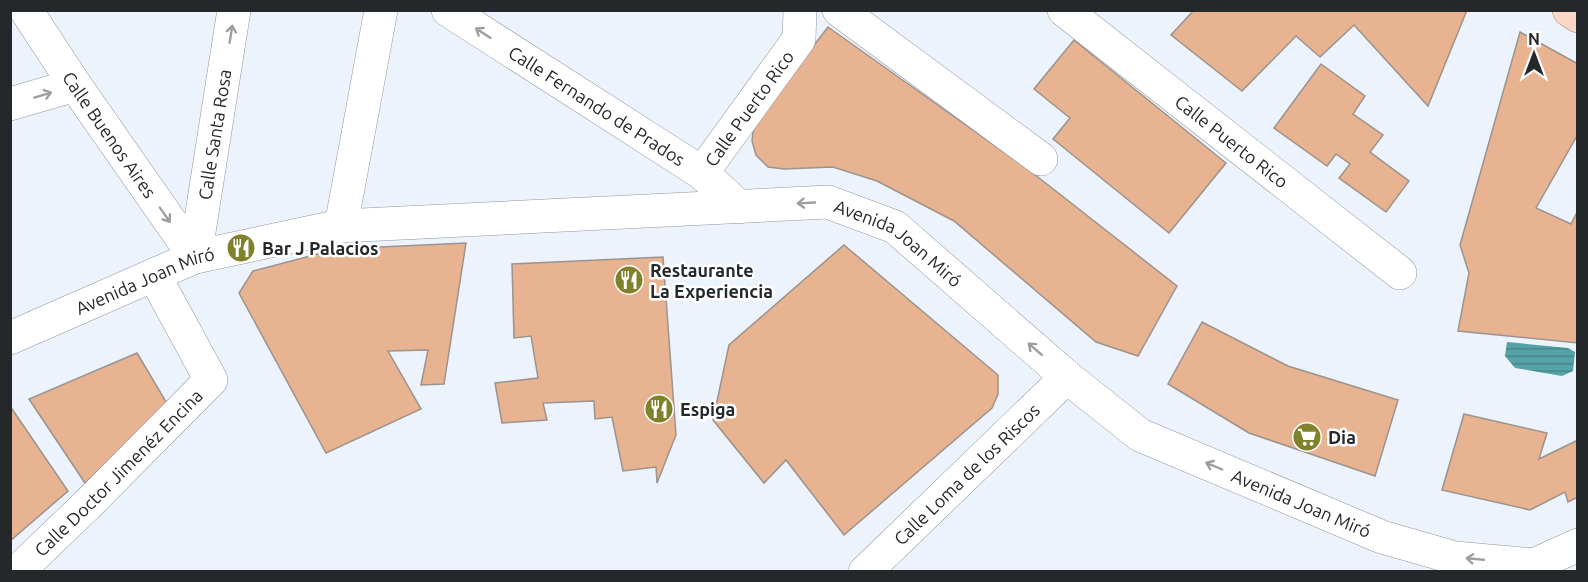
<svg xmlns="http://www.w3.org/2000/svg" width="1588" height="582" viewBox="0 0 1588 582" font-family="Ubuntu,sans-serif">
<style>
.water{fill:url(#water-rules)}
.building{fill:#e8b391;stroke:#9c938d;stroke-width:1.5}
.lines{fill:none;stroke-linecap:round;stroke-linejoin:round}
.minor-casing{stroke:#90979e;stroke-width:34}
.major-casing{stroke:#ae8877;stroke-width:34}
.minor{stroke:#fff;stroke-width:33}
.major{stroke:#fad7c6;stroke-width:33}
.oneway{stroke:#9d9ea0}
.labels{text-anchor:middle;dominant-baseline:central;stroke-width:5;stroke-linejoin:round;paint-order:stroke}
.street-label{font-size:18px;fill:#25282b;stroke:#fff}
.poi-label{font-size:18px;font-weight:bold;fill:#25282b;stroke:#fff;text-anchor:start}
</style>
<defs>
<pattern id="water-rules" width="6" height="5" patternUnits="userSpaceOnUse" patternTransform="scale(1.5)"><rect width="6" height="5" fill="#55a3a7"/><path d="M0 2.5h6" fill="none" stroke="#468588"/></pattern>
</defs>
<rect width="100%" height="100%" fill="#ecf3fc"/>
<path class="water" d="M1507,342L1568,348L1575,352L1573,371L1562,376L1515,368L1505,356Z"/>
<g class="building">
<path d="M1194,10H1467L1428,106L1354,25L1320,57L1296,36L1242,91L1171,35Z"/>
<path d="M828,27L1029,170L1177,286L1138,356L1096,342L954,221L877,181L833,167L784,169L768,167L756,155L752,141L754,123Z"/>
<path d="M1520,32L1578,64V134L1536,208L1571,224L1578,210V343L1458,331L1469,273L1460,245Z"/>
<path d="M1074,40L1226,163L1169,233L1053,139L1070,118L1034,89Z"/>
<path d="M1321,64L1365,96L1353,114L1383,135L1370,152L1409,181L1386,212L1339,178L1350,164L1336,154L1327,166L1274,128Z"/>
<path d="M466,243L444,384L421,385L428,350L388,351L421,409L326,453L239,293L253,271L337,249Z"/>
<path d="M844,245L998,375V394L992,408L844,535L786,460L764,483L713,420L729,345Z"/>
<path d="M663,257L676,435L657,483L656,467L623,471L612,417L595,419L594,401L543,403L547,420L502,423L495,383L538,378L531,336L514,338L512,264Z"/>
<path d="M1202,322L1288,366L1398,400L1375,476L1249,433L1168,384Z"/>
<path d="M137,353L168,405L85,483L29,399Z"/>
<path d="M10,406L68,491L10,541Z"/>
<path d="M1464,414L1547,433L1539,459L1578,440V497L1568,502L1565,492L1530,510L1442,490Z"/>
</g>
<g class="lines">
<g class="minor-casing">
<g id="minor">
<path id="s1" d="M26,10L75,85L195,257"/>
<path id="s2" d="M448,10L702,173L739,207"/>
<path d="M839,10L1041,159"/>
<path id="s3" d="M1064,10L1400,273"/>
<path d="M10,104L75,85"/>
<path id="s4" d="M702,173L799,39L800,10"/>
<path d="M341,226L381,10"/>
<path id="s5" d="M195,257L234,10"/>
<path id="s6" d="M10,338L195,257L341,226L828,202L895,227L1067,377L1140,435L1382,537L1455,558L1534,565L1578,545"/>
<path id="s7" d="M17,572L87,505L211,380L154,275"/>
<path id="s8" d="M865,572L1067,377"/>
</g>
</g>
<g class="major-casing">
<path id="major" d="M1569,10L1578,16"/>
</g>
<use href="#minor" class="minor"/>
<use href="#major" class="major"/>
</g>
<defs><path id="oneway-shaft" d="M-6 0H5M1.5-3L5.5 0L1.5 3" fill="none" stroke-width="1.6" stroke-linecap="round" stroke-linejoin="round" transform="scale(1.5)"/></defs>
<g class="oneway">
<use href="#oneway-shaft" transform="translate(483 33) rotate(-147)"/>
<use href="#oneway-shaft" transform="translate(231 34) rotate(-81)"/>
<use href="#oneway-shaft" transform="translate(43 95) rotate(-17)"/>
<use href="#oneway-shaft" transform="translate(806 203) rotate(177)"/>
<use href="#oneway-shaft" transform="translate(165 215) rotate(55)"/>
<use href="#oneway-shaft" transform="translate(1035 349) rotate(-139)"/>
<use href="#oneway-shaft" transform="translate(1214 466) rotate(-157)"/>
<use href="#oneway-shaft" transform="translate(1475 559) rotate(-175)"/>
</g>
<defs>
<g id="restaurant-disc" transform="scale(1.5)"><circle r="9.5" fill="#7f812b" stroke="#fff"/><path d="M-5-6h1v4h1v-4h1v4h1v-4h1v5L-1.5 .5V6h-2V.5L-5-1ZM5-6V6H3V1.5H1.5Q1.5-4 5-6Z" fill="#fff"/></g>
<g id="supermarket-disc" transform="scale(1.5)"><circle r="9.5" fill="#7f812b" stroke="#fff"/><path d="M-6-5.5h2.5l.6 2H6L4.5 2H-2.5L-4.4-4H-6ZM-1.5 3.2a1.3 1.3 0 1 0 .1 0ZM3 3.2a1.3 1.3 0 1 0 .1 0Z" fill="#fff"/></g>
</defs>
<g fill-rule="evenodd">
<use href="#restaurant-disc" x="241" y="248"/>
<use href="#restaurant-disc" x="629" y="280"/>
<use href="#restaurant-disc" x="659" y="409"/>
<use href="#supermarket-disc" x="1307" y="437"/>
</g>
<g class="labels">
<g class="street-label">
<text stroke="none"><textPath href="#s2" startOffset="177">Calle Fernando de Prados</textPath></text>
<text stroke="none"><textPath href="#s4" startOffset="80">Calle Puerto Rico</textPath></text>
<text stroke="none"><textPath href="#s5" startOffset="124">Calle Santa Rosa</textPath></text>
<text stroke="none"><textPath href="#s1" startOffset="150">Calle Buenos Aires</textPath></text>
<text stroke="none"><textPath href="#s3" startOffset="213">Calle Puerto Rico</textPath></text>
<text stroke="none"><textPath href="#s6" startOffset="921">Avenida Joan Miró</textPath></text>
<text stroke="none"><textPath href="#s6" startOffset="147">Avenida Joan Miró</textPath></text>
<text stroke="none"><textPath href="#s7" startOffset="142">Calle Doctor Jimenéz Encina</textPath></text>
<text stroke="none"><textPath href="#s8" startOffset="141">Calle Loma de los Riscos</textPath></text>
<text stroke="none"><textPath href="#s6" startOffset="1407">Avenida Joan Miró</textPath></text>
</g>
<g class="poi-label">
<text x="262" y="248">Bar J Palacios</text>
<text x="650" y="270">Restaurante<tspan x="650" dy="21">La Experiencia</tspan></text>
<text x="680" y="409">Espiga</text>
<text x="1328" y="437">Dia</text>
</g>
</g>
<rect width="1588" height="582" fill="none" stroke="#25282b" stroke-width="24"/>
<g transform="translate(1534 54)" stroke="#ffffff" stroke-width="4.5" paint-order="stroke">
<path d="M0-4.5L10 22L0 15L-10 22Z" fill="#25282b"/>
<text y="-9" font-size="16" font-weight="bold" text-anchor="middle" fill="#25282b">N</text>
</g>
</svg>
